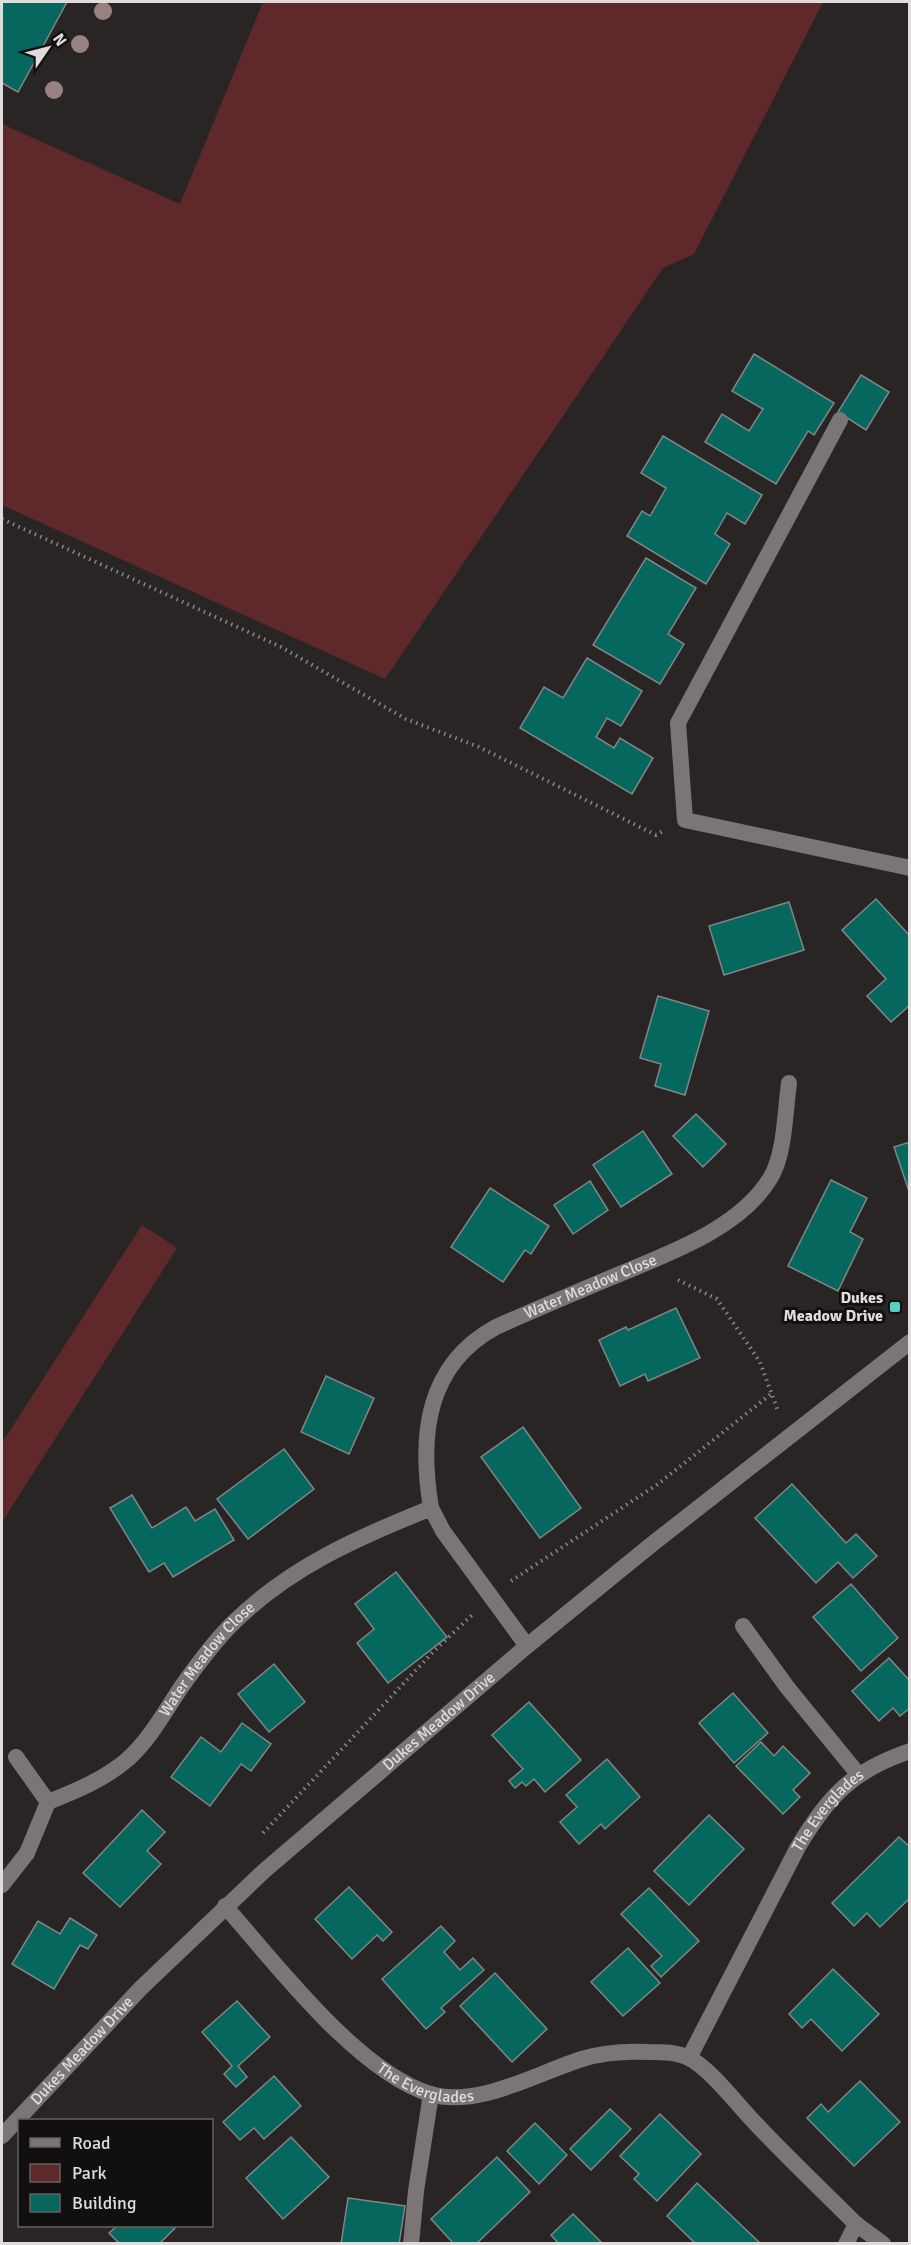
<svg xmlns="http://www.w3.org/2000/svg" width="911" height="2245" viewBox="0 0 911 2245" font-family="Signika,sans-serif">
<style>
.green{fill:#5f292b}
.building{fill:#06675f;stroke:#808685;stroke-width:1.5}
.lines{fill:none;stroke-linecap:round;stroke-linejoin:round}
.path{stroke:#8a8686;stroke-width:4;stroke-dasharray:1.5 4.5;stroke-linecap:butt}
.service{stroke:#7b7675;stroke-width:16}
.minor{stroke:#7b7675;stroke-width:16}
.tree{fill:#998181}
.poi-dot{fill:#57cec1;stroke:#110f0f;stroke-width:2}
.labels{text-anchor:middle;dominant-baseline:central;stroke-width:6;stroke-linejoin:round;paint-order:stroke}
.street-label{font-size:16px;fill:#e0dcdc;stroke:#110f0f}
.poi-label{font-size:16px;font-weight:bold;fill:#e0dcdc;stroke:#110f0f;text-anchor:end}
</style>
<rect width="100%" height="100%" fill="#2a2525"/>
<g class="green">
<path d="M263,2H823L694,254L663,268L385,679L2,505V124L180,204Z"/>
<path d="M142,1225L177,1248L2,1522V1443Z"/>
</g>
<g class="building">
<path d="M2,2H67L18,92L2,83Z"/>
<path d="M754,354L834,403L814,435L808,431L776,484L705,442L722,414L749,431L763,409L732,391Z"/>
<path d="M861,375L889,392L866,430L838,412Z"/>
<path d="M663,436L762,495L745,524L727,513L715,534L730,544L706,584L627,536L642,511L650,516L666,488L641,473Z"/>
<path d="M646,558L696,588L668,634L684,644L660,684L593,645Z"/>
<path d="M587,658L642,691L621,726L607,718L596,737L614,748L620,738L653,758L632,794L520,728L544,687L563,698Z"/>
<path d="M876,899L910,936V1005L891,1022L867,996L886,979L842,930Z"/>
<path d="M789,902L804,950L724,975L709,926Z"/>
<path d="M658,996L709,1011L685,1095L655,1086L661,1064L640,1058Z"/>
<path d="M696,1114L726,1144L703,1167L673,1136Z"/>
<path d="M643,1131L672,1174L621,1207L593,1165Z"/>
<path d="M910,1142V1194L894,1147Z"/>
<path d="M831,1180L867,1198L850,1232L863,1239L838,1291L788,1266Z"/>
<path d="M590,1181L608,1210L573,1234L554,1205Z"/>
<path d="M490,1188L549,1226L531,1254L525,1250L503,1282L451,1247Z"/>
<path d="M676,1308L700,1358L648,1381L645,1374L620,1386L599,1340L626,1327L628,1330Z"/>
<path d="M326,1376L374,1398L349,1454L301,1432Z"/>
<path d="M523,1427L581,1508L540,1538L481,1457Z"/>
<path d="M284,1449L314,1489L248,1539L217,1499Z"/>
<path d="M792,1484L846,1543L856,1534L877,1556L853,1578L838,1562L816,1583L755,1518Z"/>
<path d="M132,1495L152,1528L186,1507L195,1521L215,1509L234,1540L173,1577L164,1563L149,1572L110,1508Z"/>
<path d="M396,1572L447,1637L388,1683L357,1643L374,1629L355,1604Z"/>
<path d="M851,1584L898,1638L861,1671L813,1617Z"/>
<path d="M889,1658L910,1681V1708L900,1716L893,1708L879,1721L852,1691Z"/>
<path d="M274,1664L305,1702L269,1732L238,1694Z"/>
<path d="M733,1693L768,1733L734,1763L699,1723Z"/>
<path d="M529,1702L581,1760L545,1792L534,1779L526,1786L522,1782L515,1788L509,1781L523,1769L492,1735Z"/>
<path d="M242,1723L271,1744L251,1771L241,1764L210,1806L171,1777L201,1737L221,1752Z"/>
<path d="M761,1742L774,1756L783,1746L810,1773L793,1790L800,1797L783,1814L736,1766Z"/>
<path d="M607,1759L640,1797L605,1829L601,1824L579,1844L560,1822L577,1807L566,1795Z"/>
<path d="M142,1810L165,1832L147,1851L161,1864L120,1907L83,1873Z"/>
<path d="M709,1815L744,1849L689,1905L654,1871Z"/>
<path d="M899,1837L910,1847V1898L880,1927L867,1913L854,1926L832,1903Z"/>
<path d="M349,1887L392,1932L383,1941L377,1935L352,1959L315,1919Z"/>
<path d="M649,1888L699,1941L661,1977L651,1966L662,1956L621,1914Z"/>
<path d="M70,1918L97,1935L88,1949L80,1945L54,1989L12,1964L38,1921L60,1934Z"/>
<path d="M441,1926L455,1941L444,1952L460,1970L473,1958L484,1970L441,2008L445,2012L426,2029L382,1979Z"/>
<path d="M628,1948L660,1983L623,2016L591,1982Z"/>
<path d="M833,1969L879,2014L842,2051L811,2019L802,2028L789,2014Z"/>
<path d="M495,1973L547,2029L512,2062L460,2006Z"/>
<path d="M237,2001L270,2037L238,2066L247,2077L236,2087L224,2074L232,2066L202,2032Z"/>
<path d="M274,2076L301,2106L264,2139L254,2128L240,2140L223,2122Z"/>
<path d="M860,2081L900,2122L854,2166L807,2118L821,2104L828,2112Z"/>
<path d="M610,2109L631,2129L591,2170L570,2149Z"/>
<path d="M660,2114L701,2154L657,2201L634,2179L639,2174L620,2156Z"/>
<path d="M535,2123L567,2155L539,2184L507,2151Z"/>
<path d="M291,2137L329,2177L283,2219L246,2178Z"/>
<path d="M497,2157L530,2192L476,2244H454L431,2219Z"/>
<path d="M697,2183L761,2244H696L667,2216Z"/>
<path d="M348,2198L405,2206L399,2244H341Z"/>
<path d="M573,2214L603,2244H559L551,2235Z"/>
<path d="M117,2226H172L175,2228L159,2244H120L109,2233Z"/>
</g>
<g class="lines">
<g class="path">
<path d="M2,519L281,647L406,719L479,747L656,835L663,831"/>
<path d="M678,1280L717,1299L760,1362L778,1411"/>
<path d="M511,1581L658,1484L771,1394"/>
<path d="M263,1833L433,1652L472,1615"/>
</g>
<g class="service">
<path d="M840,420L678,723L685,820L910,868"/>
<path d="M2,1885L27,1853"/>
<path d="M411,2244L416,2191L431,2094"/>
</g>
<g class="minor">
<path id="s1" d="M431,1508C419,1436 426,1365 496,1327C534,1310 572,1294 610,1278C664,1255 740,1230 771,1177C785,1153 785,1111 789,1083"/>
<path d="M743,1626L787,1687L858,1774"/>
<path d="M16,1757L48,1802"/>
<path id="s2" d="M27,1853L48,1802C76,1791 105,1779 128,1759C151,1738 165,1711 182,1686C197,1665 213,1643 231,1625C290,1566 356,1539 431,1508L443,1531L527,1646"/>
<path id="s3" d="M225,1906C276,1964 357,2071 430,2094C479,2108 537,2073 582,2059C604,2052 626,2051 649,2052C662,2052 677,2052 689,2058C711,2069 739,2107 757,2125C789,2159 823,2191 856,2224L846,2244"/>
<path id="s4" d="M689,2058L798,1847C829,1795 852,1771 910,1751"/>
<path id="s5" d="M2,2136L141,1988L264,1871L527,1646L651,1545L910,1342"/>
<path d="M856,2224L883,2244"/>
</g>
</g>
<g class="tree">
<circle cx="103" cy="11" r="9"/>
<circle cx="80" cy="44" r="9"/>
<circle cx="54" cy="90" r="9"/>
</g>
<rect class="poi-dot" x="889" y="1301" width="12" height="12" rx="3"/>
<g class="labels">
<g class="street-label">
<text stroke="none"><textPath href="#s1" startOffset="310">Water Meadow Close</textPath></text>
<text stroke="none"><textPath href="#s2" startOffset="274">Water Meadow Close</textPath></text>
<text stroke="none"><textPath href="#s5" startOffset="603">Dukes Meadow Drive</textPath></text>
<text stroke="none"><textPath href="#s4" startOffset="285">The Everglades</textPath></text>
<text stroke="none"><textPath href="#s5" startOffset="117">Dukes Meadow Drive</textPath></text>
<text stroke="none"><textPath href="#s3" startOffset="274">The Everglades</textPath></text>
</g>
<g class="poi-label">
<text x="883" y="1298">Dukes<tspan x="883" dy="18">Meadow Drive</tspan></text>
</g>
</g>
<rect width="911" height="2245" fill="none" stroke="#e0dcdc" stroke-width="6"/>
<rect x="18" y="2119" width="195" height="108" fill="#110f0f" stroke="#646161" stroke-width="1.5"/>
<rect x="30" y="2138" width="30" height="9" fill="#7b7675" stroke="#646161" stroke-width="1.5"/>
<text x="72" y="2149" font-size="18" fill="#e0dcdc">Road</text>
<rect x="30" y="2164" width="30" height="18" fill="#5f292b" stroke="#646161" stroke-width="1.5"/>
<text x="72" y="2179" font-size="18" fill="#e0dcdc">Park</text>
<rect x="30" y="2194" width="30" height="18" fill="#06675f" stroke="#646161" stroke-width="1.5"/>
<text x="72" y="2209" font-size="18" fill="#e0dcdc">Building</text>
<g transform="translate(48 48) rotate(55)" stroke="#110f0f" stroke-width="4.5" paint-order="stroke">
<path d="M0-4.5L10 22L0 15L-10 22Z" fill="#e0dcdc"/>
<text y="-9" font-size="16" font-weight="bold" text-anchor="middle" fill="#e0dcdc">N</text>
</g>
</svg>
